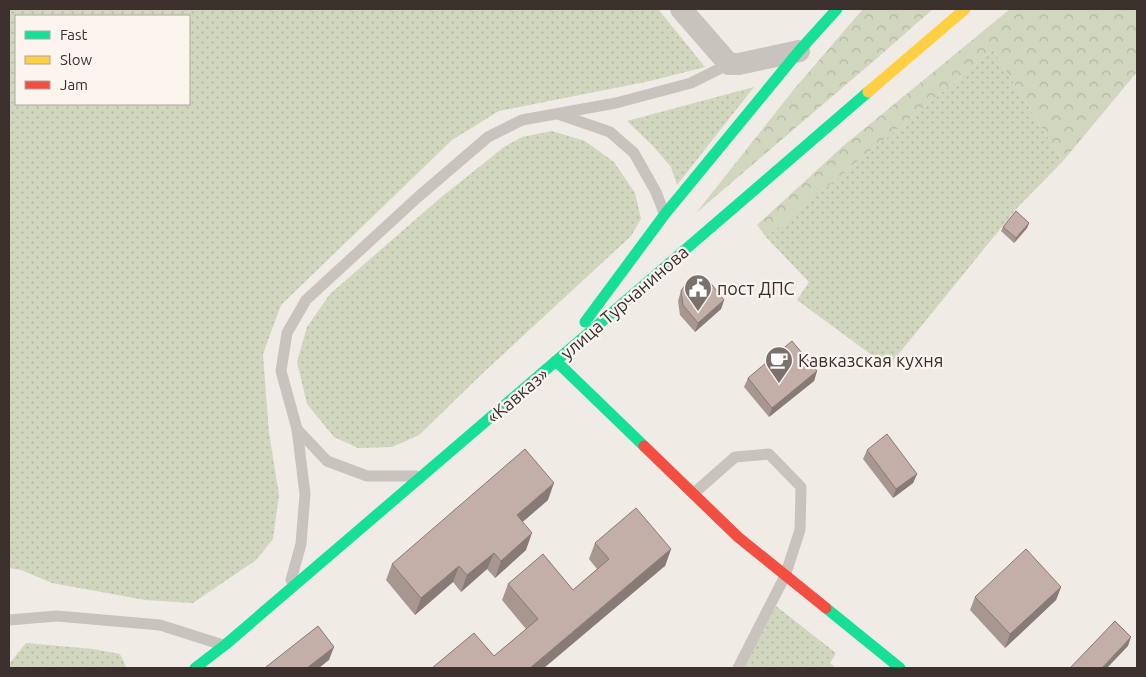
<svg xmlns="http://www.w3.org/2000/svg" width="1146" height="677" viewBox="0 0 1146 677" font-family="Ubuntu,sans-serif">
<style>
.grass{fill:url(#grass-dots);fill-rule:evenodd}
.forest{fill:url(#forest-crowns)}
.lines{fill:none;stroke-linecap:round;stroke-linejoin:round}
.lane{stroke:#c9c3be;stroke-width:11}
.street{stroke:#c9c3be;stroke-width:22}
.fast{stroke:#16e098;stroke-width:11}
.slow{stroke:#ffcf43;stroke-width:11}
.jam{stroke:#f24e42;stroke-width:11}
.wall{fill:#a89690}
.shaded-wall{fill:#887a75}
.building{fill:#c3afa7;stroke:#887a75}
.labels{text-anchor:middle;dominant-baseline:central;stroke-width:4.5;stroke-linejoin:round;paint-order:stroke}
.poi-label{font-size:18px;fill:#3b302b;stroke:#fbf5ee;text-anchor:start}
.street-label{font-size:18px;fill:#3b302b;stroke:#fbf5ee}
</style>
<defs>
<pattern id="grass-dots" width="8" height="8" patternUnits="userSpaceOnUse" patternTransform="scale(1.25)"><rect width="8" height="8" fill="#d1d6bf"/><path d="M2 2h.1M6 6h.1" fill="none" stroke="#b4b8a4" stroke-width="1.8" stroke-linecap="round"/></pattern>
<pattern id="forest-crowns" width="20" height="18" patternUnits="userSpaceOnUse" patternTransform="scale(1.25)"><rect width="20" height="18" fill="#d1d6bf"/><path d="M2 6a3 3 0 1 1 6 0M12 15a3 3 0 1 1 6 0" fill="none" stroke="#b4b8a4"/></pattern>
</defs>
<rect width="100%" height="100%" fill="#f0ebe5"/>
<g class="grass">
<path d="M9,9H658L705,67L650,81L499,111L452,140L281,305L263,354L269,433L279,495L273,539L256,560L193,603L145,600L52,583L21,570L9,568ZM189,16V104H16V16Z"/>
<path d="M993,50L1063,161L1018,207L888,367L797,300L809,282L766,237Z"/>
<path d="M754,87L677,185L671,167L653,146L627,121Z"/>
<path d="M552,131L585,141L614,162L635,193L641,219L631,236L484,372L419,435L392,447L358,448L334,437L307,404L297,362L307,327L330,294L439,199L504,147L522,137Z"/>
<path d="M776,606L836,653L830,663L836,668H743Z"/>
<path d="M26,643L93,649L120,654L126,667L9,668V664Z"/>
</g>
<g class="forest">
<path d="M863,9H933L876,59L696,213L795,88Z"/>
<path d="M1010,9H1137V72L1063,161L993,50L766,237L757,225L842,147Z"/>
</g>
<g class="lines">
<g class="lane">
<path d="M558,114L610,132L634,153L656,192L664,213"/>
<path d="M416,476H367L327,461L297,429L281,371L287,333L306,300L418,197L488,137L522,120L616,103L691,83L729,64"/>
<path d="M693,494L735,457L769,454L801,487L800,530L785,576L738,668"/>
<path d="M291,580L301,544L305,494L297,429"/>
<path d="M9,620L57,616L160,625L223,645"/>
</g>
<path class="street" d="M681,9L729,64H739L799,51"/>
<g class="fast">
<path d="M585,322L665,214L799,51L837,9"/>
<path d="M556,361L868,92"/>
<path d="M826,608L900,668"/>
<path d="M195,668L225,645L556,361L644,446"/>
</g>
<path class="slow" d="M868,92L965,9"/>
<path class="jam" d="M644,446L738,537L826,608"/>
</g>
<g class="wall">
<path d="M1029,223L1027,228L1014,243L1001,231L1003,227Z"/>
<path d="M681,291L724,300L721,309L695,332L680,315L678,301Z"/>
<path d="M817,371L814,381L769,417L744,387L748,378Z"/>
<path d="M867,450L917,474L913,483L893,498L863,459Z"/>
<path d="M548,500L522,522L526,550L495,578L487,569L461,592L453,582L415,615L386,580L392,564Z"/>
<path d="M595,543L671,549L665,566L494,656L526,629L502,600L508,584L573,590L597,569L589,559Z"/>
<path d="M1061,587L1056,600L1005,648L970,610L975,597Z"/>
</g>
<g class="shaded-wall">
<path d="M1029,223L1027,228L1014,243L1016,238Z"/>
<path d="M724,300L721,309L695,332L698,323Z"/>
<path d="M817,371L814,381L769,417L772,408Z"/>
<path d="M917,474L913,483L893,498L896,489Z"/>
<path d="M554,483L548,500L511,532L517,515Z"/>
<path d="M532,533L526,550L495,578L501,561Z"/>
<path d="M671,549L665,566L544,668H530Z"/>
<path d="M494,553L487,569L461,592L467,575Z"/>
<path d="M459,566L453,582L415,615L421,598Z"/>
<path d="M1061,587L1056,600L1005,648L1010,634Z"/>
<path d="M1131,637L1128,646L1107,668H1102Z"/>
<path d="M334,647L329,660L319,668H307Z"/>
</g>
<g class="building">
<path d="M1016,211L1029,223L1016,238L1003,227Z"/>
<path d="M701,278L709,281L724,300L698,323L683,305L681,291L685,285L693,279Z"/>
<path d="M792,341L817,371L772,408L748,378Z"/>
<path d="M887,434L917,474L896,489L867,450Z"/>
<path d="M525,449L554,483L517,515L532,533L501,561L494,553L467,575L459,566L421,598L392,564Z"/>
<path d="M636,508L671,549L530,668H432L474,633L494,656L538,619L508,584L543,554L573,590L609,559L595,543Z"/>
<path d="M1026,549L1061,587L1010,634L975,597Z"/>
<path d="M1115,621L1131,637L1102,668H1070Z"/>
<path d="M318,626L334,647L307,668H267L266,667Z"/>
</g>
<defs>
<g id="civic-pin" transform="scale(1.4375)"><path d="M0 17L-7.5 6A9.5 9.5 0 1 1 7.5 6Z" fill="#7a716c" stroke="#fbf5ee"/><path d="M-.6-6.5H3V-4.5H.6V-3L4-1V1h2V6H-6V1h2V-1L-.6-3ZM-1.2 2.5V6h2.4V2.5Z" fill="#fff"/></g>
<g id="cafe-pin" transform="scale(1.4375)"><path d="M0 17L-7.5 6A9.5 9.5 0 1 1 7.5 6Z" fill="#7a716c" stroke="#fbf5ee"/><path d="M-5.5-4.5H6V0H3Q3 3.5 0 3.5H-2.5Q-5.5 3.5-5.5 0ZM3-3.2v2h1.7v-2ZM-6 4.5H4V6H-6Z" fill="#fff"/></g>
</defs>
<g fill-rule="evenodd">
<use href="#civic-pin" x="698" y="288"/>
<use href="#cafe-pin" x="779" y="360"/>
</g>
<g class="labels">
<g class="poi-label">
<text x="717" y="288">пост ДПС</text>
<text x="798" y="360">Кавказская кухня</text>
</g>
<g class="street-label">
<text transform="translate(624 302) rotate(-41)">улица Турчанинова</text>
<text transform="translate(517 395) rotate(-41)">«Кавказ»</text>
</g>
</g>
<rect width="1146" height="677" fill="none" stroke="#3b302b" stroke-width="20"/>
<rect x="15" y="15" width="175" height="90" fill="#fbf5ee" stroke="#aea6a0"/>
<rect x="25" y="31" width="25" height="8" fill="#16e098" stroke="#aea6a0"/>
<text x="60" y="40" font-size="15" fill="#3b302b">Fast</text>
<rect x="25" y="56" width="25" height="8" fill="#ffcf43" stroke="#aea6a0"/>
<text x="60" y="65" font-size="15" fill="#3b302b">Slow</text>
<rect x="25" y="81" width="25" height="8" fill="#f24e42" stroke="#aea6a0"/>
<text x="60" y="90" font-size="15" fill="#3b302b">Jam</text>
</svg>
